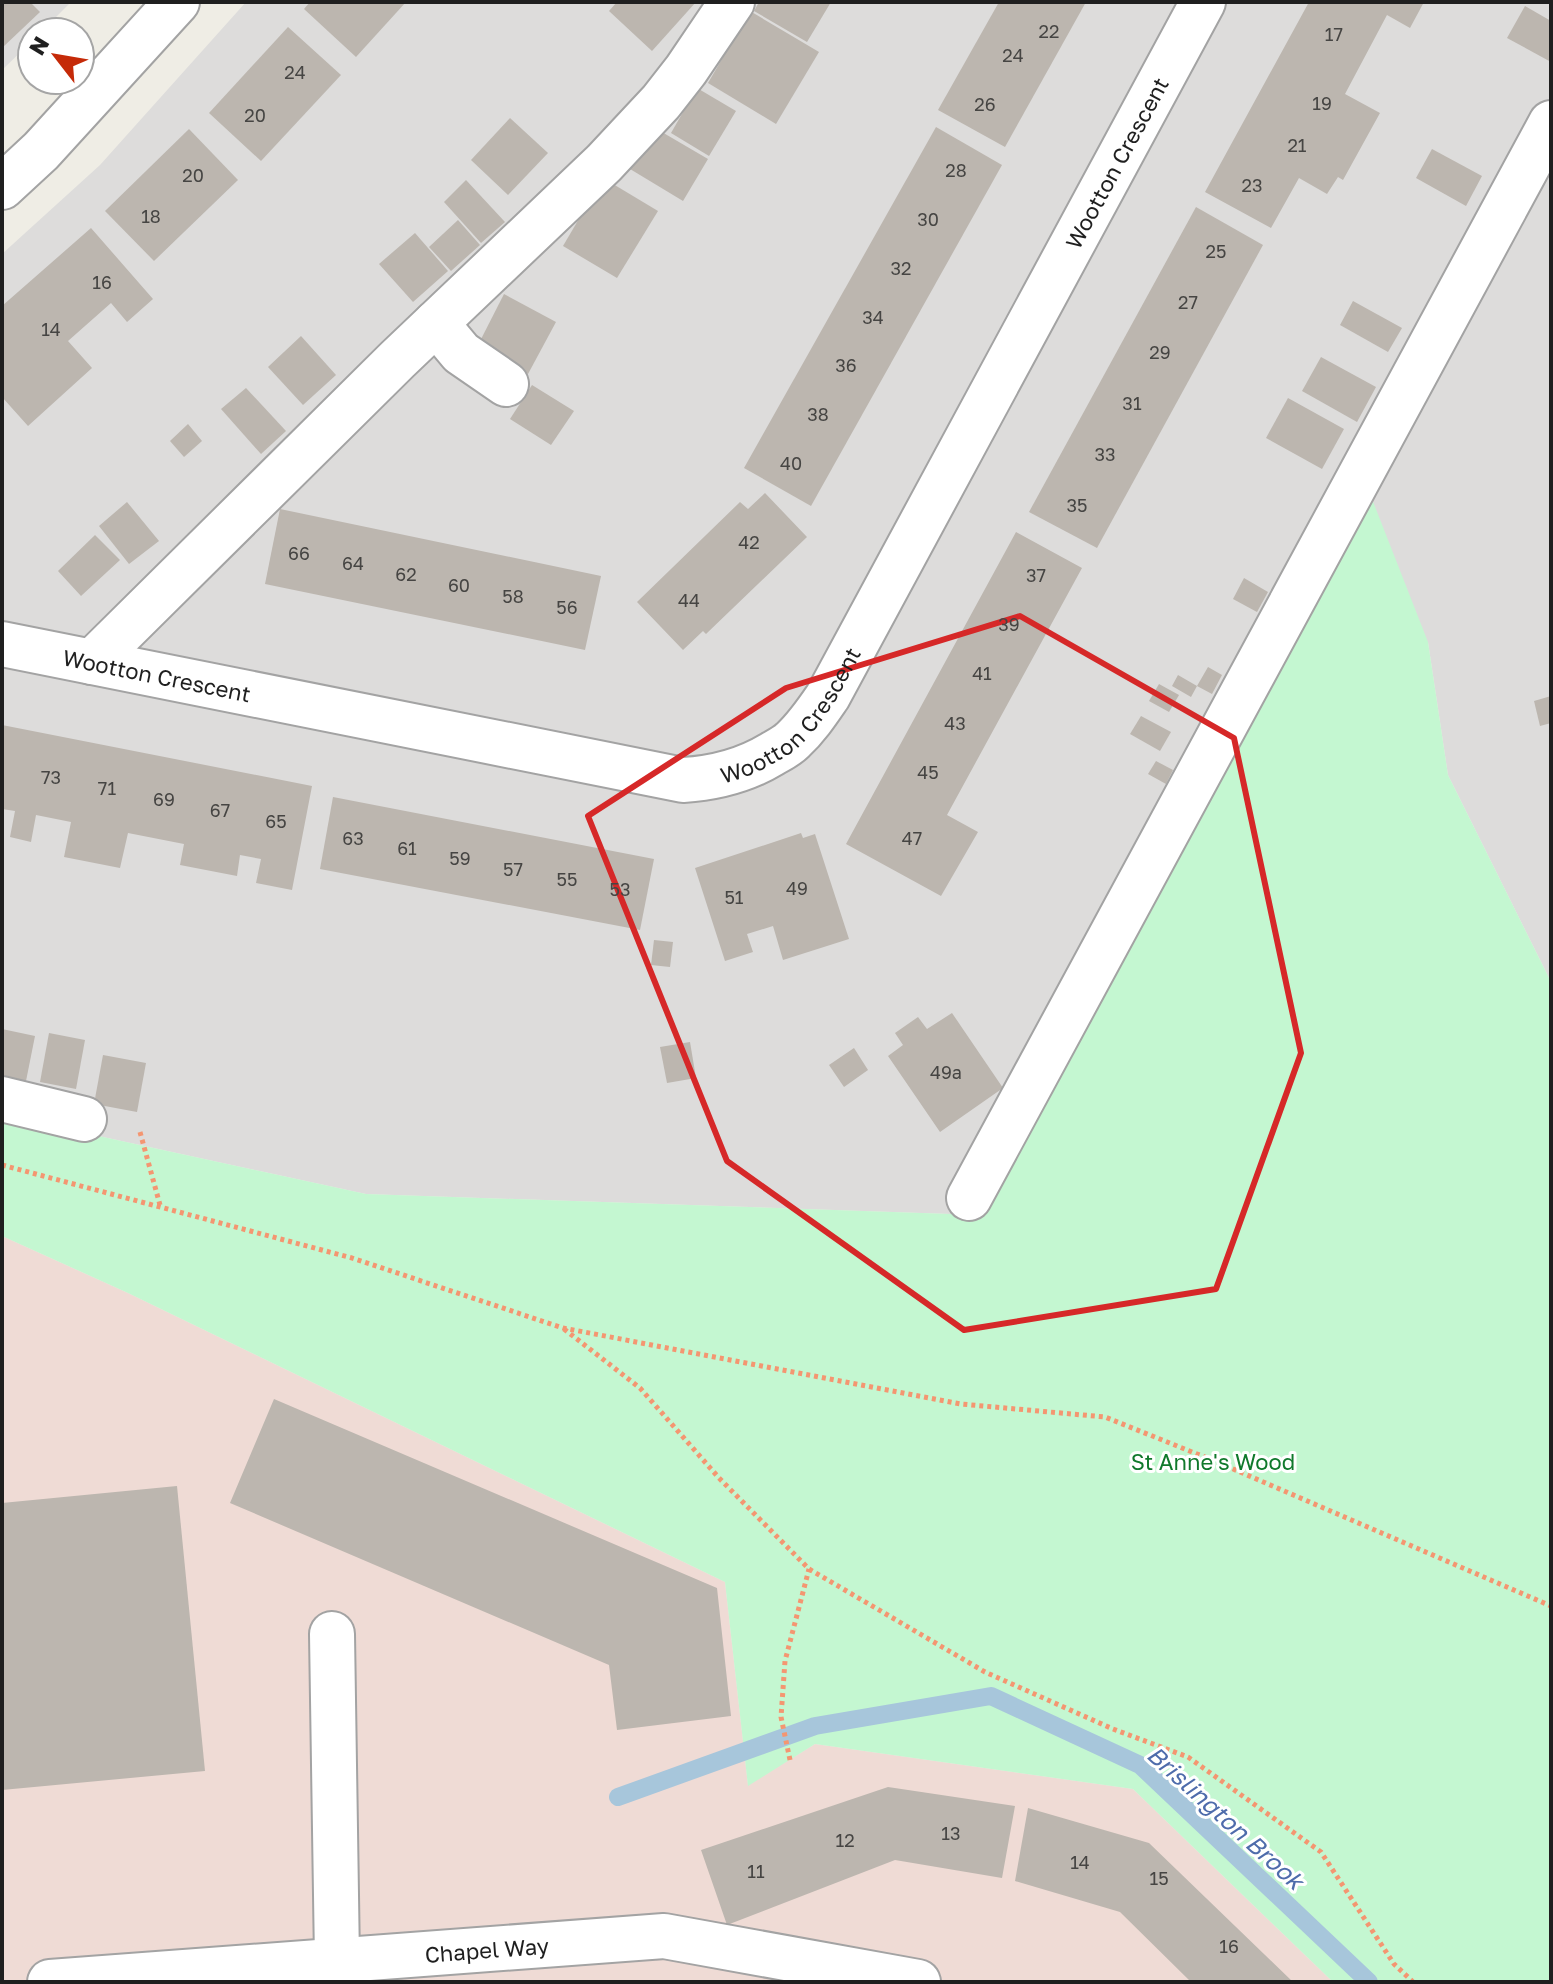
<svg xmlns="http://www.w3.org/2000/svg" width="1553" height="1984" viewBox="0 0 1553 1984" font-family="'Golos Text',sans-serif">
<style>
.residential{fill:#dddcdb}
.commercial{fill:#efdbd5}
.park{fill:#c4f7d1}
.lines{fill:none;stroke-linecap:round;stroke-linejoin:round}
.stream{stroke:#a7c6db;stroke-width:18}
.building{fill:#bcb6af}
.minor-casing{stroke:#a3a3a3;stroke-width:48}
.path{stroke:#f49671;stroke-width:5;stroke-dasharray:4 4;stroke-linecap:butt}
.minor{stroke:#fff;stroke-width:44}
.marked{fill:none;stroke:#d62828;stroke-width:6;stroke-linejoin:round}
.labels{text-anchor:middle;dominant-baseline:central;stroke-width:6;stroke-linejoin:round;paint-order:stroke}
.number-label{font-size:18px;fill:#464543}
.street-label{font-size:22px;fill:#1f1f1f;stroke:#fff}
.park-label{font-size:22px;fill:#10792c;stroke:#fff}
.water-label{font-size:24px;font-style:italic;fill:#4e6cab;stroke:#fff}
</style>
<rect width="100%" height="100%" fill="#efede5"/>
<g class="residential">
<path d="M2,2H71L41,32H32V41L2,70Z"/>
<path d="M246,2H1551V982L1448,775L1428,642L980,1215L366,1194L2,1115V254L100,165Z"/>
</g>
<path class="commercial" d="M2,1236L128,1293L725,1582L748,1785L815,1744L1133,1789L1333,1982H2Z"/>
<path class="park" d="M1372,499L1428,642L1448,775L1551,982V1982H1333L1133,1789L815,1744L748,1786L725,1582L128,1293L2,1236V1115L366,1194L980,1215Z"/>
<g class="lines">
<path class="stream" d="M618,1797L815,1726L991,1696L1140,1765L1369,1982"/>
</g>
<g class="building">
<path d="M2,2H30L40,12L2,48Z"/>
<path d="M310,2H406L356,57L304,9Z"/>
<path d="M617,2H696L652,51L609,11Z"/>
<path d="M759,2H831L807,42L754,11Z"/>
<path d="M999,2H1086L1005,147L938,110Z"/>
<path d="M1309,2H1424L1410,28L1387,15L1345,94L1380,113L1343,180L1338,177L1327,194L1299,178L1271,228L1205,192Z"/>
<path d="M1525,6L1551,21V62L1507,38Z"/>
<path d="M750,11L819,52L776,124L708,83Z"/>
<path d="M288,27L341,75L261,161L209,113Z"/>
<path d="M697,88L736,111L709,156L671,133Z"/>
<path d="M510,118L548,153L508,195L471,160Z"/>
<path d="M936,127L1002,165L811,506L744,468Z"/>
<path d="M655,128L708,159L683,201L630,169Z"/>
<path d="M189,129L238,180L154,261L105,211Z"/>
<path d="M1432,149L1482,176L1466,206L1416,178Z"/>
<path d="M603,178L658,211L617,278L563,246Z"/>
<path d="M466,180L505,222L481,243L444,202Z"/>
<path d="M1196,207L1263,245L1097,548L1029,512Z"/>
<path d="M458,220L480,245L451,271L429,247Z"/>
<path d="M91,228L153,299L127,322L111,303L68,341L92,368L28,426L2,397V306Z"/>
<path d="M415,233L448,271L413,302L379,264Z"/>
<path d="M504,294L556,322L528,374L477,347Z"/>
<path d="M1353,301L1402,328L1388,352L1340,325Z"/>
<path d="M301,336L336,375L303,405L268,367Z"/>
<path d="M1321,357L1376,387L1357,422L1302,391Z"/>
<path d="M532,385L574,411L551,445L510,419Z"/>
<path d="M246,388L286,431L261,454L221,409Z"/>
<path d="M1288,398L1344,429L1322,469L1266,438Z"/>
<path d="M188,424L202,441L184,457L170,441Z"/>
<path d="M765,493L807,537L706,634L703,631L683,650L637,602L740,502L748,509Z"/>
<path d="M127,502L159,541L129,564L99,526Z"/>
<path d="M280,509L601,576L585,650L265,584Z"/>
<path d="M1016,532L1082,568L947,815L978,832L941,896L846,844Z"/>
<path d="M95,535L120,560L81,596L58,571Z"/>
<path d="M1244,578L1268,592L1257,612L1233,599Z"/>
<path d="M1208,667L1222,675L1212,694L1197,686L1191,697L1172,686L1178,675L1197,686Z"/>
<path d="M1159,684L1179,695L1169,712L1149,701Z"/>
<path d="M1551,696V723L1540,726L1534,701Z"/>
<path d="M1141,716L1171,732L1160,751L1130,734Z"/>
<path d="M2,725L312,786L292,890L256,883L261,859L240,855L237,876L180,865L184,844L128,833L120,868L64,857L71,822L36,815L31,842L10,837L15,811L2,809Z"/>
<path d="M1156,761L1173,770L1166,784L1148,774Z"/>
<path d="M333,797L654,859L640,930L320,869Z"/>
<path d="M801,833L803,838L815,834L849,939L783,960L773,926L747,934L753,952L725,961L695,868Z"/>
<path d="M654,940L673,942L670,967L651,965Z"/>
<path d="M952,1013L1003,1088L940,1132L888,1056L903,1045L895,1033L918,1017L927,1029Z"/>
<path d="M2,1029L35,1036L26,1081L2,1077Z"/>
<path d="M49,1033L85,1040L76,1089L40,1082Z"/>
<path d="M690,1042L696,1078L667,1083L660,1047Z"/>
<path d="M854,1048L868,1070L844,1087L829,1065Z"/>
<path d="M103,1055L146,1063L137,1112L94,1104Z"/>
<path d="M274,1399L717,1588L731,1716L617,1730L609,1665L230,1503Z"/>
<path d="M177,1486L205,1771L2,1790V1503Z"/>
<path d="M888,1787L1015,1806L1002,1878L895,1860L727,1925L701,1850Z"/>
<path d="M1028,1808L1149,1843L1293,1982H1191L1120,1912L1015,1881Z"/>
</g>
<g class="lines">
<g class="minor-casing">
<g id="minor">
<path d="M2,187L41,151L177,2"/>
<path d="M436,323L461,353L506,384"/>
<path id="s1" d="M2,644L683,780C716,778 744,771 772,754C779,750 787,746 793,740C807,727 817,712 828,696L1203,2"/>
<path d="M92,662L397,360L604,163L661,102L686,70L732,2"/>
<path d="M2,1099L84,1119"/>
<path d="M969,1198L1551,123"/>
<path d="M332,1634L337,1960"/>
<path id="s2" d="M50,1982L664,1936L918,1982"/>
</g>
</g>
<g class="path">
<path d="M140,1132L160,1205"/>
<path d="M2,1165L352,1258L563,1328L961,1404L1105,1417L1217,1462L1551,1606"/>
<path d="M564,1329L640,1388L719,1478L809,1569L985,1672L1113,1729L1188,1757L1321,1852L1394,1964L1413,1982"/>
<path d="M790,1760L781,1717L785,1661L809,1569"/>
</g>
<use href="#minor" class="minor"/>
</g>
<path class="marked" d="M1020,616L1234,738L1301,1053L1216,1289L964,1330L727,1161L588,816L786,688Z"/>
<g class="labels">
<g class="number-label">
<text x="1049" y="31">22</text>
<text x="1334" y="34">17</text>
<text x="1013" y="55">24</text>
<text x="295" y="72">24</text>
<text x="1322" y="103">19</text>
<text x="985" y="104">26</text>
<text x="255" y="115">20</text>
<text x="1297" y="145">21</text>
<text x="956" y="170">28</text>
<text x="193" y="175">20</text>
<text x="1252" y="185">23</text>
<text x="151" y="216">18</text>
<text x="928" y="219">30</text>
<text x="1216" y="251">25</text>
<text x="901" y="268">32</text>
<text x="102" y="282">16</text>
<text x="1188" y="302">27</text>
<text x="873" y="317">34</text>
<text x="51" y="329">14</text>
<text x="1160" y="352">29</text>
<text x="846" y="365">36</text>
<text x="1132" y="403">31</text>
<text x="818" y="414">38</text>
<text x="1105" y="454">33</text>
<text x="791" y="463">40</text>
<text x="1077" y="505">35</text>
<text x="749" y="542">42</text>
<text x="299" y="553">66</text>
<text x="353" y="563">64</text>
<text x="406" y="574">62</text>
<text x="1036" y="575">37</text>
<text x="459" y="585">60</text>
<text x="513" y="596">58</text>
<text x="689" y="600">44</text>
<text x="567" y="607">56</text>
<text x="1009" y="624">39</text>
<text x="982" y="673">41</text>
<text x="955" y="723">43</text>
<text x="928" y="772">45</text>
<text x="51" y="777">73</text>
<text x="107" y="788">71</text>
<text x="164" y="799">69</text>
<text x="220" y="810">67</text>
<text x="276" y="821">65</text>
<text x="353" y="838">63</text>
<text x="912" y="838">47</text>
<text x="407" y="848">61</text>
<text x="460" y="858">59</text>
<text x="513" y="869">57</text>
<text x="567" y="879">55</text>
<text x="797" y="888">49</text>
<text x="620" y="889">53</text>
<text x="734" y="897">51</text>
<text x="946" y="1072">49a</text>
<text x="951" y="1833">13</text>
<text x="845" y="1840">12</text>
<text x="1080" y="1862">14</text>
<text x="756" y="1871">11</text>
<text x="1159" y="1878">15</text>
<text x="1229" y="1946">16</text>
</g>
<g class="street-label">
<text stroke="none"><textPath href="#s1" startOffset="1476">Wootton Crescent</textPath></text>
<text stroke="none"><textPath href="#s1" startOffset="158">Wootton Crescent</textPath></text>
<text stroke="none"><textPath href="#s1" startOffset="828">Wootton Crescent</textPath></text>
<text stroke="none"><textPath href="#s2" startOffset="438">Chapel Way</textPath></text>
</g>
<g class="park-label">
<text x="1213" y="1461">St Anne's Wood</text>
</g>
<g class="water-label">
<text transform="translate(1226 1817) rotate(42)">Brislington Brook</text>
</g>
</g>
<rect width="1553" height="1984" fill="none" stroke="#1f1f1f" stroke-width="8"/>
<g transform="translate(56 56) rotate(301)"><circle r="38" fill="#ffffff" stroke="#a5a5a5" stroke-width="2"/>
<path d="M0-6L14 30L0 20L-14 30Z" fill="#c52a08"/>
<text y="-12" font-size="22" font-weight="bold" text-anchor="middle" fill="#1f1f1f">N</text>
</g>
</svg>
